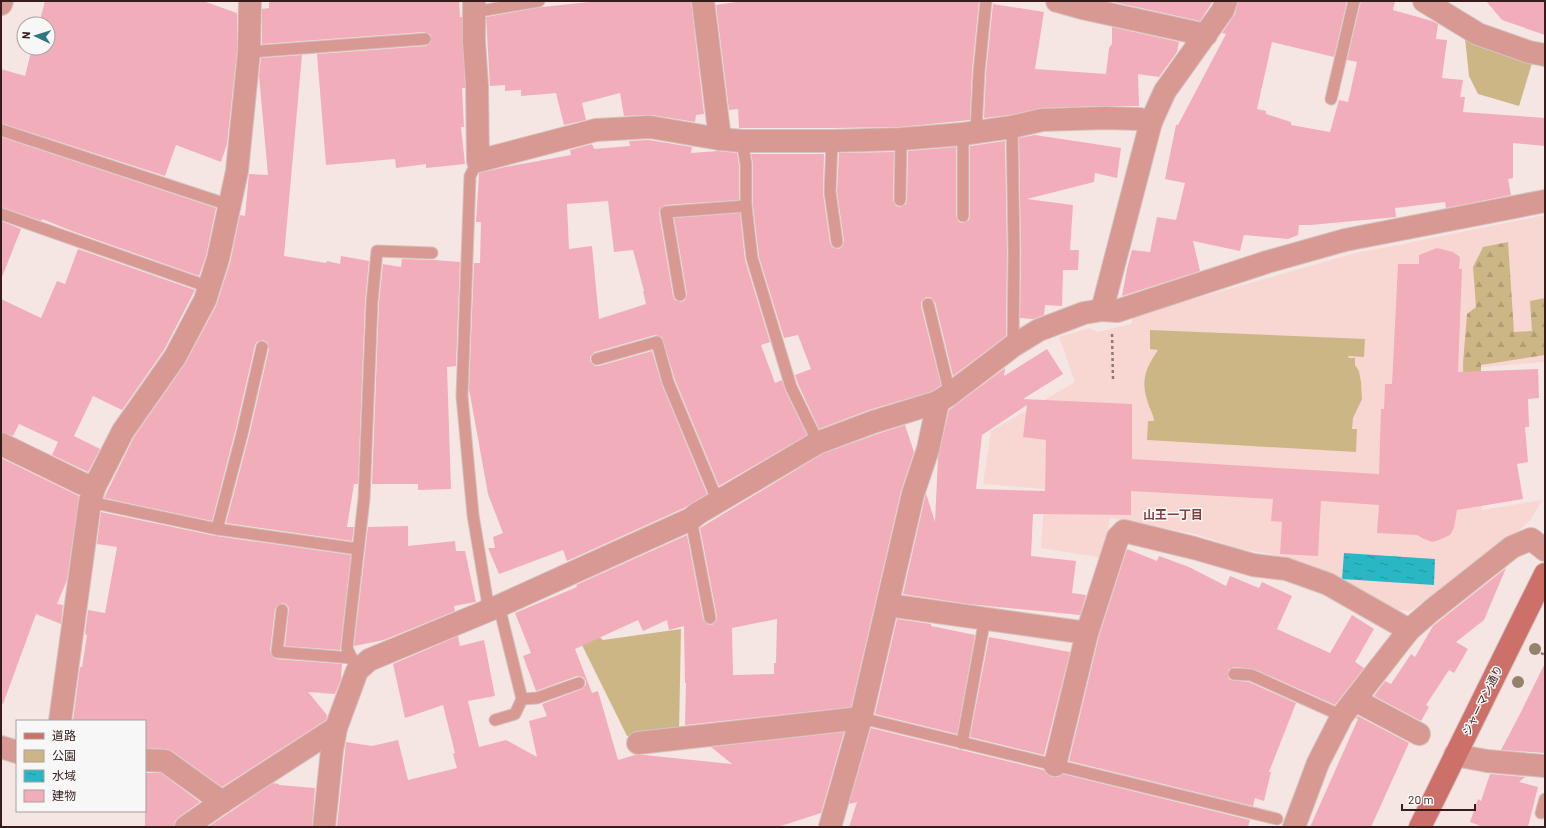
<svg xmlns="http://www.w3.org/2000/svg" width="1546" height="828" viewBox="0 0 1546 828" font-family="Barlow,'Noto Sans JP',sans-serif">
<style>
.built{fill:#f8d7d3}
.forest{fill:url(#forest-firs)}
.green{fill:#cdb686}
.water{fill:url(#water-ripples)}
.building{fill:#f2adbb;fill-rule:evenodd}
.lines{fill:none;stroke-linecap:round;stroke-linejoin:round}
.lane-casing{stroke:#d3c2c0;stroke-width:13}
.street-casing{stroke:#d3c2c0;stroke-width:24}
.secondary-casing{stroke:#d3c2c0;stroke-width:24}
.path{stroke:#8e7977;stroke-width:2.5;stroke-dasharray:3 3;stroke-linecap:butt}
.lane{stroke:#d99993;stroke-width:11}
.street{stroke:#d99993;stroke-width:22}
.secondary{stroke:#cc7069;stroke-width:22}
.tree{fill:#93836d}
.labels{text-anchor:middle;dominant-baseline:central;stroke-width:3;stroke-linejoin:round;paint-order:stroke}
.street-label{font-size:11px;fill:#361c1a;stroke:#f7f7f7}
.neighbourhood-label{font-size:12px;font-weight:bold;fill:#7d413d;stroke:#f7f7f7}
</style>
<defs>
<pattern id="forest-firs" width="22" height="20" patternUnits="userSpaceOnUse"><rect width="22" height="20" fill="#cdb686"/><path d="M5 1l3.5 6h-7zM16 11l3.5 6h-7z" fill="#b19c73"/></pattern>
<pattern id="water-ripples" width="26" height="14" patternUnits="userSpaceOnUse"><rect width="26" height="14" fill="#2ab7c5"/><path d="M2 4q2-2 4 0t4 0M15 11q2-2 4 0t4 0" fill="none" stroke="#25949f"/></pattern>
</defs>
<rect width="100%" height="100%" fill="#f5e6e4"/>
<path class="built" d="M1545,215V362L1474,368L1482,510L1542,500L1530,521L1486,558L1410,611L1398,610L1286,557L1240,549L1195,534L1110,518L1103,558L1041,548L1045,489L983,484L991,431L1075,382L1059,337L1089,328L1097,332L1131,324L1134,316L1359,252L1410,243L1412,242Z"/>
<path class="forest" d="M1508,242L1514,332L1532,331L1530,301L1545,298V355L1481,365L1483,503L1465,437L1463,363L1467,314L1476,307L1473,267L1483,247Z"/>
<g class="green">
<path d="M1465,38L1533,60L1519,106L1478,94L1469,76Z"/>
<path d="M1150,330L1365,339L1364,357L1348,356L1349,358H1355V365L1359,371L1361,382L1362,399L1353,418L1352,429H1357L1356,452L1147,440L1148,421H1154C1154,415 1150,410 1148,403C1140,380 1146,368 1158,350L1150,349Z"/>
<path d="M681,629L679,732L627,736L581,643L598,636L603,640Z"/>
</g>
<path class="water" d="M1344,553L1435,559L1434,585L1342,579Z"/>
<g class="building">
<path d="M45,1H203L237,13V51L227,144L221,162L176,145L165,176L1,123V69L25,76L32,48H48V24H39Z"/>
<path d="M269,1H459L460,17H462L465,86V88H462L464,127H461L465,164L426,168V164L396,168L395,159L326,165L317,54L426,46L431,42V35L424,32L262,44V9L269,8Z"/>
<path d="M598,1H691L704,114L696,115L695,122L652,115L624,116L620,93L582,103L586,120L564,125L556,93L521,96V90L505,91V85L490,86L486,17L542,7Z"/>
<path d="M742,1H979L972,71L970,120L900,127L832,128H739L738,109L729,110L716,5Z"/>
<path d="M1109,1H1213L1200,21Z"/>
<path d="M1238,1H1347L1334,57L1272,42L1257,109L1266,111V114L1291,122V125L1330,132L1339,100L1348,102L1357,62L1347,60L1361,1H1395L1393,10L1432,21L1438,24L1436,39L1447,40L1442,78L1463,80L1460,97H1465L1463,112L1545,118V146L1513,143V178L1508,179L1511,195L1446,208L1445,202L1395,208L1396,217L1311,225H1299L1298,235L1288,239L1244,235L1240,251L1193,241L1200,271L1122,296L1127,269L1132,250L1150,252L1157,217L1176,220L1185,183L1165,179L1176,125H1178L1226,34L1222,33L1235,14Z"/>
<path d="M1486,1H1545V35L1502,20Z"/>
<path d="M993,4L1044,12L1035,69L1106,74L1109,48L1112,44V27L1179,42L1177,52L1159,77L1138,74L1139,106H1105L1041,108L1010,115L984,118L986,73Z"/>
<path d="M302,55L284,256L326,263L327,261L340,264L341,256L369,261L365,302L358,484H354L347,527H354L352,541L226,523L249,436L269,349L267,342L263,340L257,342L255,345L235,432L212,521L104,498L134,437L185,364L216,306L230,263L240,215L245,216L249,174L268,175L259,76L261,58Z"/>
<path d="M1035,135L1121,148L1117,178L1095,173L1094,182L1027,199L1073,205L1070,250H1079L1078,270H1063L1062,306L1045,305L1044,315L1033,319L1020,318L1021,252L1019,138Z"/>
<path d="M1,137L216,208L206,256L199,276L72,231L42,219V221L1,207Z"/>
<path d="M649,140L692,147L691,153L718,151L737,153L739,165V200L665,205L660,209L659,213L673,296L675,300L681,302L685,300L687,294L674,218L740,213L745,260L770,342L761,345L775,383L782,380L785,390L807,435L719,486L675,380L662,337L655,335L595,352L590,357V361L595,366H599L652,351L662,385L707,494L684,508L567,561L563,550L499,574L488,548H495L493,537L503,533L488,494L469,389L474,263H480L481,222H476L479,175V173L505,167L571,155L570,150L592,144L594,149L630,146L629,141ZM608,201L614,252L633,250L644,291H643L646,304L599,319L592,246L569,249L567,204Z"/>
<path d="M1005,141L1007,252L1006,336L953,376L935,302L930,297H926L921,302V306L941,385L933,391L869,410L819,429L798,384L795,375L811,369L798,335L784,338L759,257L753,206V164L751,154H824L823,193L830,243L832,247L838,249L842,247L844,241L837,192L839,153L894,152L893,200L896,206L900,207L906,204L907,200L908,151L956,147V216L959,222L963,223L969,220L970,216V146Z"/>
<path d="M1,221L21,229L2,277H1Z"/>
<path d="M1437,248L1453,252L1460,257L1459,269H1462L1458,372L1538,369L1539,398L1528,399L1529,427H1525L1528,462L1517,464L1523,499L1457,510L1454,528L1450,535L1439,540L1432,542L1424,539L1417,535L1377,533L1379,505L1321,501L1318,556L1280,554L1282,522L1271,521L1273,499L1131,491V515L1033,514L1031,556L1076,561L1072,593L1086,595L1080,615L968,604L903,594L926,493L935,522L938,458L949,410L1005,368L1004,376L1047,349L1063,374L1023,399L1132,404V459L1379,474L1381,409H1384L1385,384H1392L1398,264H1419V255ZM1027,405L1023,437L1046,440L1045,491L976,489L982,435Z"/>
<path d="M78,249L195,290L164,350L122,410L93,396L74,436L100,449L88,472L52,455L58,442L19,424L13,436L1,432V299L41,318L57,281L65,284Z"/>
<path d="M402,259L434,260L460,262L456,366L447,367L451,489L418,490V484H372L379,302L383,264L401,267Z"/>
<path d="M905,425L914,452L901,491L851,707L685,725L686,683H685L684,626L669,630L667,620L643,631L638,620L575,649L592,693L598,691L618,760L635,755H644L732,764L711,747L844,732L821,813L778,827H337L346,742L372,746L398,740L408,780L457,768L453,754L455,753L443,705L405,718L393,664L458,636L460,646L484,640L495,696L468,701L479,747L506,740L537,757L529,721L547,716L542,704L582,689L586,685V681L583,677L577,676L536,691L523,656L531,653L515,613L577,587L576,585L687,535L703,619L707,624L712,625L716,621L717,617L700,528L822,454L877,434ZM777,619L776,663H774V674L733,675L732,628Z"/>
<path d="M1,458L79,496L67,580L57,604L63,605L61,624L36,614L3,704L1,703Z"/>
<path d="M101,512L216,536L351,555L340,650L285,646L289,608L286,604L282,603L277,606L275,609L270,651L273,657L276,659L342,664L341,679L335,694L308,692L327,715L326,720L222,787L172,751L166,749L145,748V721H73L80,667H82L87,635L85,634L88,610L105,613L117,547L97,544Z"/>
<path d="M408,526V546L455,541L456,551H465L476,602L454,606L455,611L384,640L354,646L368,527Z"/>
<path d="M1127,549L1157,561L1159,556L1189,567L1226,586L1230,576L1259,588L1262,582L1292,596L1277,629L1330,653L1352,615L1374,629L1355,662L1364,668L1335,705L1254,669L1234,667L1228,670V677L1230,680L1249,682L1296,703L1269,772H1271L1264,801L1255,798L1253,806L1069,761L1099,636Z"/>
<path d="M1506,568L1484,620L1456,642L1468,649L1454,673L1449,670L1426,705L1429,707L1421,721L1374,696L1385,681L1391,684L1411,654L1415,657L1433,626Z"/>
<path d="M897,619L931,624V626L975,635L957,734L875,714Z"/>
<path d="M989,637L1070,652L1044,755L970,737Z"/>
<path d="M1545,663V753L1501,750L1520,714Z"/>
<path d="M1358,716L1409,743L1371,827H1310L1358,719L1356,718Z"/>
<path d="M871,728L1044,770L1047,774L1052,777H1058L1063,774L1250,820L1248,827H849L857,802L849,804Z"/>
<path d="M145,773H161L200,802L179,817L175,821L174,827H145Z"/>
<path d="M1490,774L1525,777L1519,782L1538,787L1528,827H1483L1470,822L1478,799L1481,801Z"/>
<path d="M273,783L279,784V785L315,788L312,827H208Z"/>
</g>
<g class="lines">
<g class="lane-casing">
<g id="lane">
<path d="M474,12L539,1"/>
<path d="M249,52L425,39"/>
<path d="M1331,99L1354,1"/>
<path d="M1012,127L1014,252L1013,346"/>
<path d="M1,130L229,205"/>
<path d="M976,132L979,72L986,1"/>
<path d="M742,141L746,164V206L752,258L791,387L813,432L817,443"/>
<path d="M832,141L830,192L837,242"/>
<path d="M478,161L470,176L462,396L473,515L487,599V610"/>
<path d="M900,200L901,139"/>
<path d="M1,214L209,287"/>
<path d="M963,216V134"/>
<path d="M680,295L666,212L746,206"/>
<path d="M928,304L950,394"/>
<path d="M597,359L657,342L668,382L718,502"/>
<path d="M90,502L217,529L358,549"/>
<path d="M691,519L710,618"/>
<path d="M217,529L242,434L262,347"/>
<path d="M282,610L277,652L352,658"/>
<path d="M357,671L347,648L364,499L372,302L377,251L432,253"/>
<path d="M1234,674L1251,675L1342,716"/>
<path d="M522,699L537,698L579,683"/>
<path d="M861,718L1277,819"/>
<path d="M495,720L515,714L522,699L499,606"/>
<path d="M962,743L985,618"/>
<path d="M1541,813L1545,799"/>
</g>
</g>
<g class="street-casing">
<g id="street">
<path d="M474,1V41L477,85L478,161L596,130L650,127L720,139L742,141H832L901,139L963,134L1012,127L1042,120L1105,118L1139,119L1151,122"/>
<path d="M703,1L720,139"/>
<path d="M1057,1L1082,8L1206,35"/>
<path d="M1424,1L1478,34L1529,52L1545,55"/>
<path d="M1,4L2,1"/>
<path d="M1102,310L1151,122L1165,91L1223,10L1226,1"/>
<path d="M1,444L81,483L94,488"/>
<path d="M888,605L1087,633"/>
<path d="M1355,700L1419,734"/>
<path d="M60,721L90,502L94,488L123,431L175,357L205,300L218,259L237,171L249,52L250,1"/>
<path d="M638,743L861,718"/>
<path d="M1,747L17,752"/>
<path d="M1455,755L1487,761L1545,766"/>
<path d="M145,760L165,761L222,802"/>
<path d="M1055,765L1087,633L1118,537L1124,531L1194,548L1253,565L1286,569L1328,584L1409,630"/>
<path d="M186,827L222,802L336,728L357,671L369,660L499,606L691,519L697,514L817,443L873,422L938,402L950,394L1013,346L1039,330L1084,313L1102,310L1117,311L1267,262L1345,240L1545,201"/>
<path d="M324,827L332,750L336,728"/>
<path d="M830,827L861,718L913,494L928,449L938,402"/>
<path d="M1294,827L1318,763L1342,716L1409,630L1431,611L1512,547L1531,539L1545,550"/>
</g>
</g>
<g class="secondary-casing">
<path id="secondary" d="M1420,827L1545,574"/>
</g>
<g class="path">
<path d="M1112,334L1113,379"/>
<path d="M1541,653L1545,655"/>
</g>
<use href="#lane" class="lane"/>
<use href="#street" class="street"/>
<use href="#secondary" class="secondary"/>
</g>
<g class="tree">
<circle cx="1535" cy="649" r="6"/>
<circle cx="1518" cy="682" r="6"/>
</g>
<g class="labels">
<g class="street-label">
<text transform="translate(1482 700) rotate(-64)">ジャーマン通り</text>
</g>
<g class="neighbourhood-label">
<text x="1173" y="514">山王一丁目</text>
</g>
</g>
<rect width="1546" height="828" fill="none" stroke="#361c1a" stroke-width="4"/>
<rect x="16" y="720" width="130" height="92" fill="#f7f7f7" stroke="#aa9f9f"/>
<rect x="24" y="733" width="20" height="6" fill="#cc7069" stroke="#aa9f9f"/>
<text x="52" y="740" font-size="12" fill="#361c1a">道路</text>
<rect x="24" y="750" width="20" height="12" fill="#cdb686" stroke="#aa9f9f"/>
<text x="52" y="760" font-size="12" fill="#361c1a">公園</text>
<rect x="24" y="770" width="20" height="12" fill="url(#water-ripples)" stroke="#aa9f9f"/>
<text x="52" y="780" font-size="12" fill="#361c1a">水域</text>
<rect x="24" y="790" width="20" height="12" fill="#f2adbb" stroke="#aa9f9f"/>
<text x="52" y="800" font-size="12" fill="#361c1a">建物</text>
<g transform="translate(36 36) rotate(274)"><circle r="19" fill="#f7f7f7" stroke="#aa9f9f"/>
<path d="M0-3L7 15L0 10L-7 15Z" fill="#2f787f"/>
<text y="-6" font-size="11" font-weight="bold" text-anchor="middle" fill="#361c1a">N</text>
</g>
<path d="M1402 804v6h73v-6" fill="none" stroke="#361c1a" stroke-width="2"/>
<text x="1408" y="804" font-size="12" fill="#361c1a" stroke="#f7f7f7" stroke-width="3" paint-order="stroke">20 m</text>
</svg>
